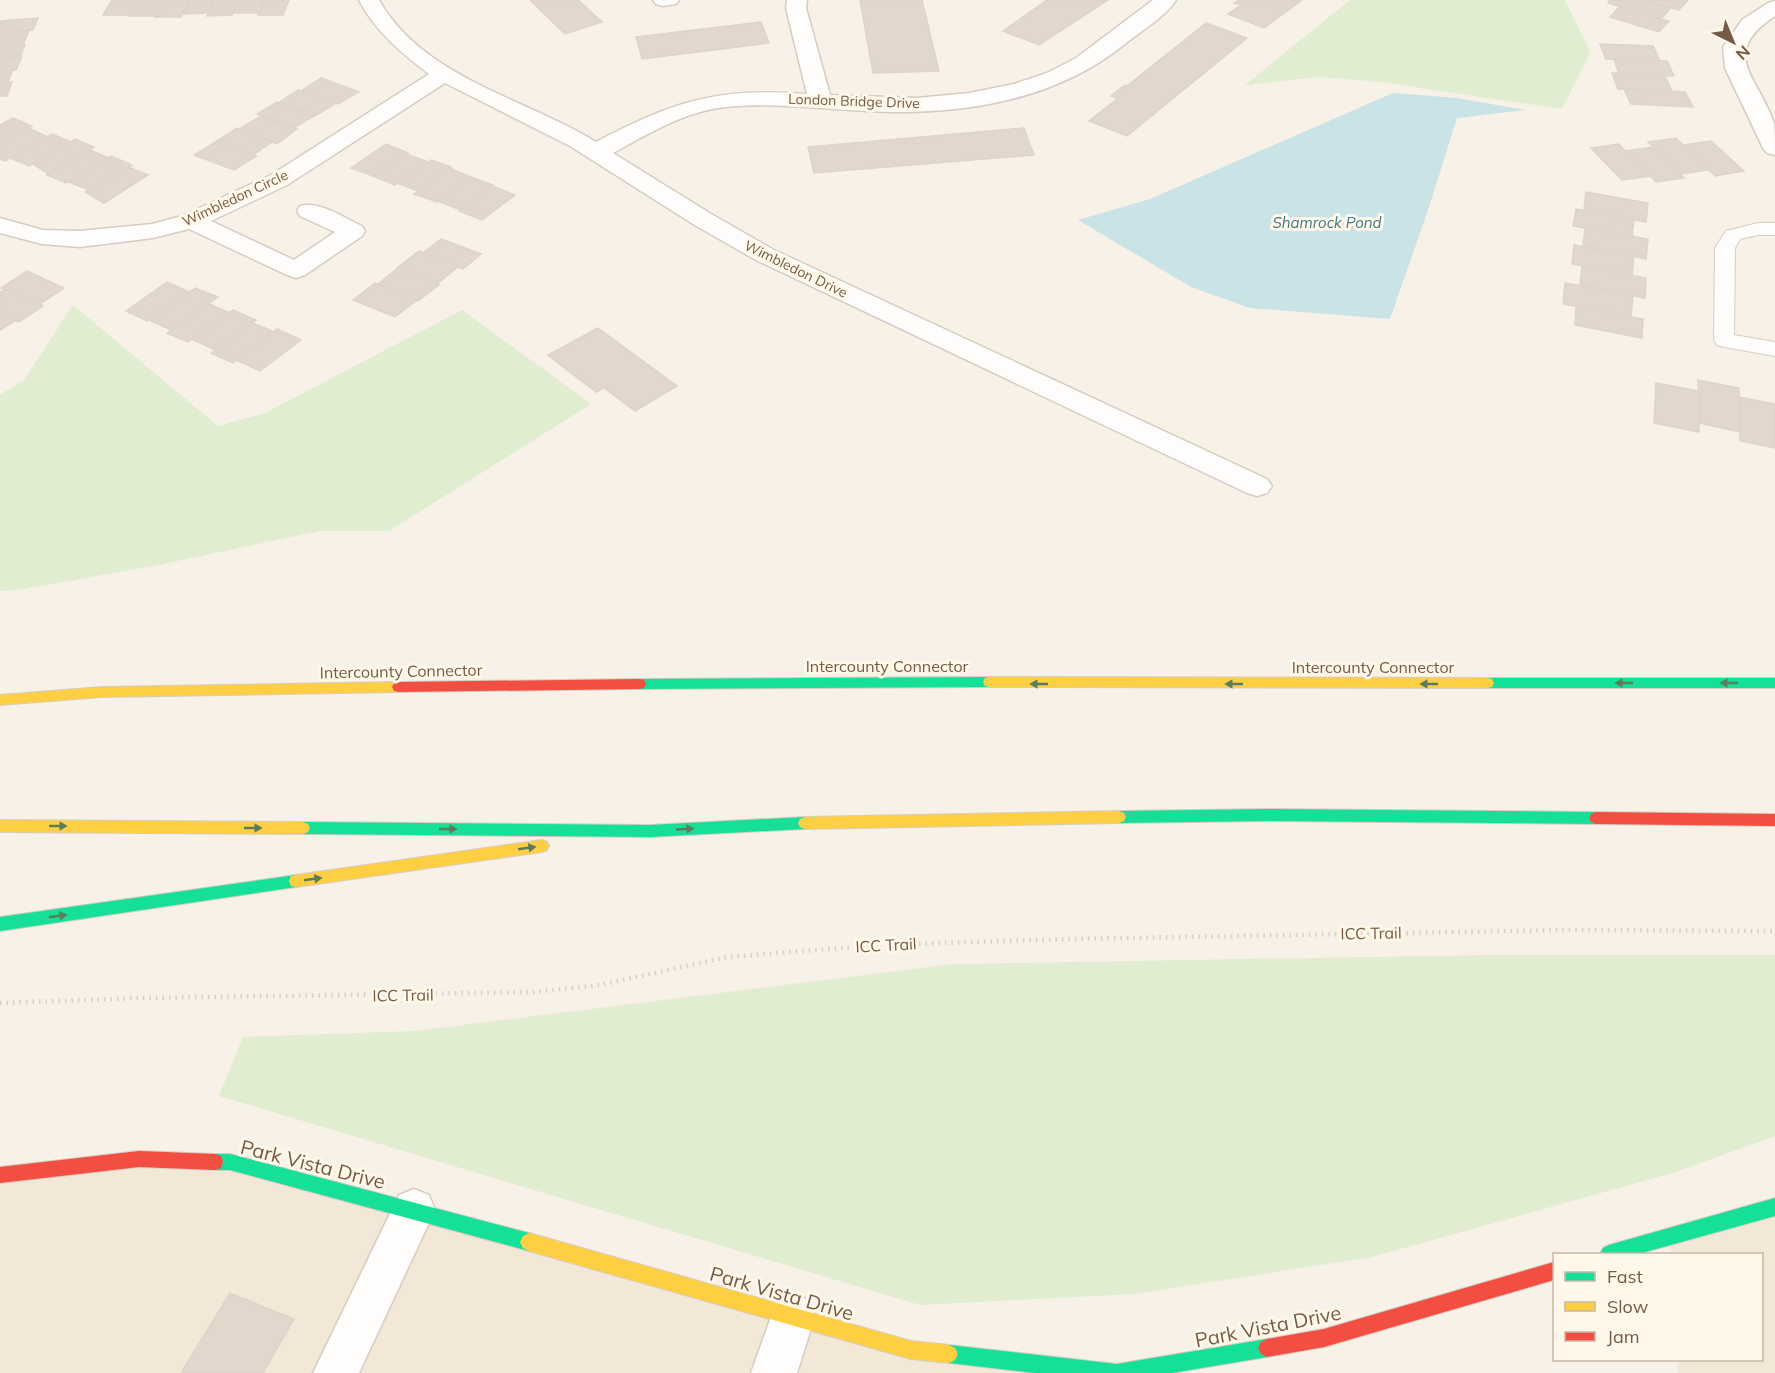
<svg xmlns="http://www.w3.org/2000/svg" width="1775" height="1373" viewBox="0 0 1775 1373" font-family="Mulish,sans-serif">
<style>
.residential{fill:#f3e8d7}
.green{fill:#e0edd1}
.water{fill:#c9e3e7}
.building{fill:#e1d7cc;stroke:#e0d4c9;stroke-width:1.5}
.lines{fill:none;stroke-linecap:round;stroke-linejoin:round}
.lane-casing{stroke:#d6ccc2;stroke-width:2}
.street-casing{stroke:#d6ccc2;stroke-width:3}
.fast-casing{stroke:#d7cdc3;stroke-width:2}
.slow-casing{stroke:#d7cdc3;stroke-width:2}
.jam-casing{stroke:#d7cdc3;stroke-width:2}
.path{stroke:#d7d0c9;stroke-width:4.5;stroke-dasharray:1.5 5;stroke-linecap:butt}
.lane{fill:#fefdfb;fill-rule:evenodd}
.street{fill:#fefdfb;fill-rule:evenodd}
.fast{fill:#16e098;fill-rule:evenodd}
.slow{fill:#ffcf43;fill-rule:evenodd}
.jam{fill:#f24e42;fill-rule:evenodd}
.oneway{fill:#5c7c5b}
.labels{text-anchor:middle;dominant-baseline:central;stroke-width:6;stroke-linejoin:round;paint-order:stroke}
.far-street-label{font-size:14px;fill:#745a47;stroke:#fff7e8}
.far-water-label{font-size:15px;font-style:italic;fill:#417989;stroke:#fff7e8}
.street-label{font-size:16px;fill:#745a47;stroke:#fff7e8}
.near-street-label{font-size:20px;fill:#745a47;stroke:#fff7e8}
</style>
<rect width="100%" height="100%" fill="#f7f1e7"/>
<g class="residential">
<path d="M230,1162L1018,1373H0V1176Z"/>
<path d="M1775,1207V1373H1678L1677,1360H1762V1254H1670L1669,1237Z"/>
</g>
<g class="green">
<path d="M1350,0H1565L1590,52L1562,109L1381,82L1319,77L1245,85Z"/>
<path d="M73,305L218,426L265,413L462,310L591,404L389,531H320L153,566L19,590L0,591V395L24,380Z"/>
<path d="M1487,955H1775V1136L1676,1172L1372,1257L1135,1294L920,1305L219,1096L243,1037L414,1031L953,964Z"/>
</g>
<path class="water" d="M1393,93L1457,98L1525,110L1457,118L1429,207L1390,319L1250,308L1191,287L1078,220L1150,199Z"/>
<g class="building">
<path d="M112,0H137L129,15H103Z"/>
<path d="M137,0H164L156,16H128Z"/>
<path d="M164,0H189L181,17H155Z"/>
<path d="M190,0H214L208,13L183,14Z"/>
<path d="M214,0H239L232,15L207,16Z"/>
<path d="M240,0H264L259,13H234Z"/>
<path d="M265,0H289L283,15H258Z"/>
<path d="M530,0H578L602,22L565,34Z"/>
<path d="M860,0H922L939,71L873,73Z"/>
<path d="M1047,0H1108L1039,45L1003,31Z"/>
<path d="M1239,0H1302L1264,28L1228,14L1241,5L1234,3Z"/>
<path d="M1610,0H1644L1671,8L1661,19L1608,3Z"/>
<path d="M1644,0H1688L1679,10Z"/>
<path d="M1620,6L1661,19L1669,21L1659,32L1610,17Z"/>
<path d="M38,18L33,30L0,33V21Z"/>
<path d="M761,22L769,43L642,59L636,37Z"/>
<path d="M1206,23L1247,38L1127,136L1089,121L1118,98L1111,96L1125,85L1127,86Z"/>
<path d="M29,31L23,44L0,46V33Z"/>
<path d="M25,44L20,57L0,58V46Z"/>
<path d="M1600,44L1653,46L1660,61L1606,59Z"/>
<path d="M22,56L16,70L0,71V58Z"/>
<path d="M1614,59L1667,61L1674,76L1619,74Z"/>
<path d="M13,70L8,82L0,83V71Z"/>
<path d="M1612,73L1665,76L1672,91L1618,89Z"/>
<path d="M321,78L359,92L338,104L301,91Z"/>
<path d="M12,82L7,96H0V83Z"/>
<path d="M1624,89L1685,92L1693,107L1631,104Z"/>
<path d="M298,90L301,91L336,103L315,116L278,103Z"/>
<path d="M277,102L278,103L314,116L294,128L257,114Z"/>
<path d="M261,116L294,128L297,129L277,144L239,129Z"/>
<path d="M13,118L32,126L0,144V125Z"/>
<path d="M28,128L48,137L5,161L0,159V144Z"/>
<path d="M237,128L239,129L272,142L253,155L217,141Z"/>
<path d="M1024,128L1034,155L814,173L808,147Z"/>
<path d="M52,134L71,142L29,166L10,158Z"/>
<path d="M1676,138L1683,145L1709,170L1680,174L1648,142Z"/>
<path d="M75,139L94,147L49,174L33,164Z"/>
<path d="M217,141L253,155L256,156L234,170L194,155Z"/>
<path d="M1711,141L1744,171L1715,176L1683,145Z"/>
<path d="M386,144L408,153L373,176L351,168Z"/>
<path d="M1619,144L1625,151L1651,176L1622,180L1591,148Z"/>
<path d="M1653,147L1684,178L1656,182L1625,151Z"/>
<path d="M90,150L109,158L66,183L47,175Z"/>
<path d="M406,154L428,162L395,185L373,176Z"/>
<path d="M111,156L132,165L89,190L69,182Z"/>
<path d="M431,160L451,167L418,191L397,183Z"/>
<path d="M128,167L148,175L104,203L85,192Z"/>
<path d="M449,168L471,177L437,202L414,194Z"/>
<path d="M471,177L493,185L460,210L438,201Z"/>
<path d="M492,186L515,195L482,220L459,211Z"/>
<path d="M1586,192L1648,203L1646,222L1584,210Z"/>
<path d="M1576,209L1634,219L1632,237L1573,226Z"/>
<path d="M1585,228L1648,239L1646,259L1583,246Z"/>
<path d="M441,239L481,254L463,269L423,253Z"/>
<path d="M1574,245L1634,256L1632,276L1572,264Z"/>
<path d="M419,251L423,253L458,267L437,284L397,268Z"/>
<path d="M1582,266L1646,278L1645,298L1580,285Z"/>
<path d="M398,268L437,284L439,285L418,301L378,284Z"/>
<path d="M27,271L64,288L40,304L1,288Z"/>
<path d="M167,282L189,292L147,321L126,311Z"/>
<path d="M375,283L378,284L417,300L395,317L353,300Z"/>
<path d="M1565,283L1633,295L1631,317L1563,304Z"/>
<path d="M195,288L218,297L171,330L149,320Z"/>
<path d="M5,289L40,304L43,306L19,322L0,313V292Z"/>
<path d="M209,304L230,313L188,342L167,333Z"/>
<path d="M1576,306L1643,319L1642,338L1575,325Z"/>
<path d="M233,310L256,320L215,350L192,339Z"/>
<path d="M0,313L16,320L0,330Z"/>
<path d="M253,323L274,332L233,363L211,353Z"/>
<path d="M598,328L677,386L635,411L604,388L596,392L548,355Z"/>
<path d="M277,329L301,340L260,371L236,360Z"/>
<path d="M1698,380L1739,388L1740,432L1699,423Z"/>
<path d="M1656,383L1699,391V432L1654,423Z"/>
<path d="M1739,397L1775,404V448L1740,441Z"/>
<path d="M230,1293L294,1319L263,1373H181Z"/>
</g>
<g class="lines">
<g class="lane-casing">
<path id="lane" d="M1758,223H1775V235H1758L1740,239L1735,248L1734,335L1775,342V356L1724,347L1717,345L1714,340L1715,248L1726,231Z"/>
</g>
<g class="street-casing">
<g id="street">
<path d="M359,0H379C423,78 525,98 596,142C675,101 717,87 807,94L786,8L787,0H807L806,8L830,95L917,98L969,93L1014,84L1047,73L1076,58L1153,0H1176C1165,17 1141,31 1125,44C1053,102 957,116 867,111C820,109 772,102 726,107C685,111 648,134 613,153L711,214L774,250L1267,479L1272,486L1267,493L1257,496L1247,493L756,260L693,224L570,146L445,83L287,185L211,221L294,260L335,232L300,216L297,211L300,206C320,201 344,218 362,226L365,231L362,236L305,275L296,278L287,275L189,229L153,238L80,247L42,244L0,233V218L43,230L80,231L152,224L182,216L271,175L429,74C400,52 376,32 359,0Z"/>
<path d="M653,0H679L676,4L663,6L656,4Z"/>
<path d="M1775,1V16C1718,54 1758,76 1774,123C1775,132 1775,145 1775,155L1767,153L1763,148L1725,68L1723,47L1742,20L1768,3Z"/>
<path d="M414,1189L429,1195L435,1210L359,1373H313L399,1195Z"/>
<path d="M793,1294L809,1300L815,1316L797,1373H751L777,1300Z"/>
</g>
</g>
<g class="fast-casing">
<g id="fast">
<path d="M990,677L995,678L997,682L995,686L990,687L639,689L634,688L632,684L634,680L639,679Z"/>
<path d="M1487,678H1775V688H1487L1482,687L1480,683L1482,679Z"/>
<path d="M1267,809L1596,812L1601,814L1603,818L1601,822L1596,824L1267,821L1119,823L1114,821L1112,817L1114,813L1119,811Z"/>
<path d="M805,817L810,819L812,823L810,827L805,829L650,837L303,834L298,832L296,828L298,824L303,822L650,825Z"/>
<path d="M296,875L301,876L303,881L301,886L296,887L0,931V917Z"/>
<path d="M215,1154H230L529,1233L535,1236L538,1242L535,1248L529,1251L230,1170H215L209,1168L207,1162L209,1156Z"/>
<path d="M1775,1198V1216L1638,1254H1600L1603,1248L1609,1245Z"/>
<path d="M1267,1339L1273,1342L1276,1348L1273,1354L1267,1357L1172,1373H1035L949,1363L943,1360L940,1354L943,1348L949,1345L1117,1364Z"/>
</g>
</g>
<g class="slow-casing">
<g id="slow">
<path d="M990,677L1487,678L1492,679L1494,683L1492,687L1487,688L990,687L985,686L983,682L985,678Z"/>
<path d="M399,682L404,683L406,687L404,691L399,692L102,697L0,705V695L102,687Z"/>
<path d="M1119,811L1124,813L1126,817L1124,821L1119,823L805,829L800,827L798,823L800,819L805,817Z"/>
<path d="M0,820L303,822L308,824L310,828L308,832L303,834L0,832Z"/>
<path d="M542,840L547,842L549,846L547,850L542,852L296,887L291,886L289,881L291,876L296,875Z"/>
<path d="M529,1233L911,1341L949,1345L955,1348L958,1354L955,1360L949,1363L911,1359L529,1251L523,1248L520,1242L523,1236Z"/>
</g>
</g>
<g class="jam-casing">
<g id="jam">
<path d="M639,679L644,680L646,684L644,688L639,689L399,692L394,691L392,687L394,683L399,682Z"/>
<path d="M1596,812L1775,814V826L1596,824L1591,822L1589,818L1591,814Z"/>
<path d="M139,1151L215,1154L221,1156L223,1162L221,1168L215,1170L139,1167L0,1183V1167Z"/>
<path d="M1554,1262V1280L1324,1347L1267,1357L1261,1354L1258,1348L1261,1342L1267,1339L1324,1329Z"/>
</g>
</g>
<path class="path" d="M0,1003L140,998L534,992L600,985L727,957L879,945L1068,939L1569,930L1775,931"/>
<use href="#lane" class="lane"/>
<use href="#street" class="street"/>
<use href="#fast" class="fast"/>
<use href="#slow" class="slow"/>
<use href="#jam" class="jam"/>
</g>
<defs><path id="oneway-solid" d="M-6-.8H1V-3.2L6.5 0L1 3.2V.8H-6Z" transform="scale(1.5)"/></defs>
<g class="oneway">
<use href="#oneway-solid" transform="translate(1624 683) rotate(180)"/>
<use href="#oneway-solid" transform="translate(1729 683) rotate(180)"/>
<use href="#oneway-solid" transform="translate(1039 684) rotate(-180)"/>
<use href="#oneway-solid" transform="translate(1234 684) rotate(180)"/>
<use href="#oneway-solid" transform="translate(1429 684) rotate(180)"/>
<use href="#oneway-solid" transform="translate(58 826)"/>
<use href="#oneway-solid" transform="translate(253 828)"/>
<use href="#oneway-solid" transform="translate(448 829)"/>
<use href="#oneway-solid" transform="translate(685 829) rotate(-3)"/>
<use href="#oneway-solid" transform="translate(527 848) rotate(-8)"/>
<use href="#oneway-solid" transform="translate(313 879) rotate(-8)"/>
<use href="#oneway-solid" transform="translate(58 916) rotate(-8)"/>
</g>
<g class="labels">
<g class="far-street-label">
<text transform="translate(854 101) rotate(2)">London Bridge Drive</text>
<text transform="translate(235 198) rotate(-25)">Wimbledon Circle</text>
<text transform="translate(796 269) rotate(26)">Wimbledon Drive</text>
</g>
<g class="far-water-label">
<text x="1327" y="222">Shamrock Pond</text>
</g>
<g class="street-label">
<text x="887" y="666">Intercounty Connector</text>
<text x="1373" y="667">Intercounty Connector</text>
<text transform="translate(401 671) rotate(-1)">Intercounty Connector</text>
<text transform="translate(1371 933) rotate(-1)">ICC Trail</text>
<text transform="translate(886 945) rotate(-3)">ICC Trail</text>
<text transform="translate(403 995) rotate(-1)">ICC Trail</text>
</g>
<g class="near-street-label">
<text transform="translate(313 1164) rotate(14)">Park Vista Drive</text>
<text transform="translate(782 1293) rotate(16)">Park Vista Drive</text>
<text transform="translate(1268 1326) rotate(-11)">Park Vista Drive</text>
</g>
</g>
<rect x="1553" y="1253" width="210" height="108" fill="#fff7e8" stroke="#c7b8a8" stroke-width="1.5"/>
<rect x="1565" y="1272" width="30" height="9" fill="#16e098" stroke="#c7b8a8" stroke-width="1.5"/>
<text x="1607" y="1283" font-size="18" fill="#745a47">Fast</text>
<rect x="1565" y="1302" width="30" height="9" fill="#ffcf43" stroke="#c7b8a8" stroke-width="1.5"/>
<text x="1607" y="1313" font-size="18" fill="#745a47">Slow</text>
<rect x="1565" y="1332" width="30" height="9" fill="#f24e42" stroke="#c7b8a8" stroke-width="1.5"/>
<text x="1607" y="1343" font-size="18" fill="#745a47">Jam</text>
<g transform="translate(1733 42) rotate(137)" stroke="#fff7e8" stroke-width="4.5" paint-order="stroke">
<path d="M0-4.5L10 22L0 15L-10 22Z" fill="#745a47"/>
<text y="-9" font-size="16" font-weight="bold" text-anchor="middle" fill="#745a47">N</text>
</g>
</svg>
